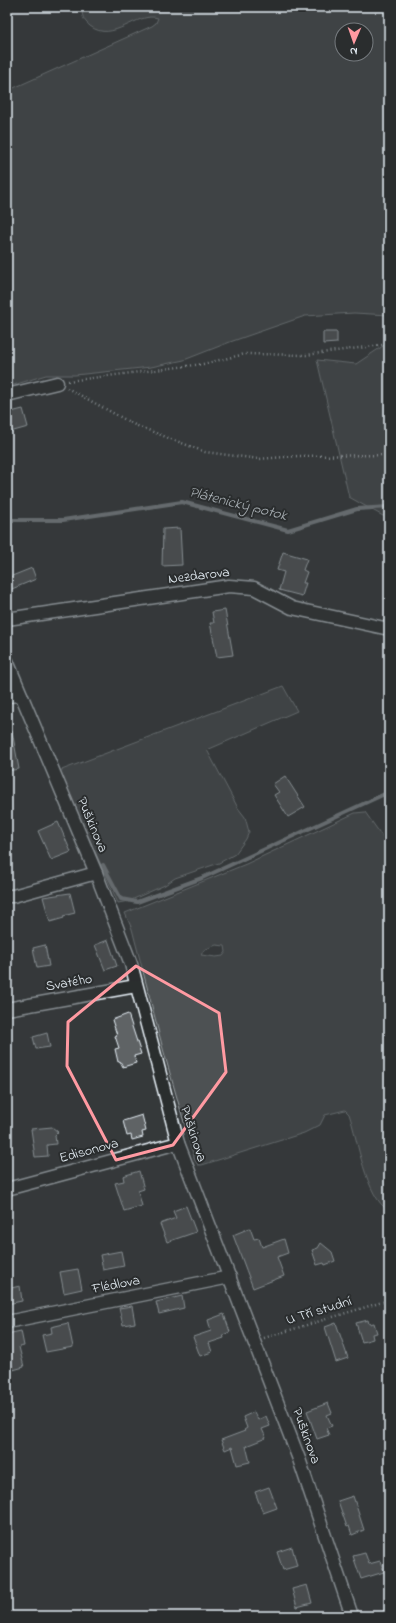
<svg xmlns="http://www.w3.org/2000/svg" width="396" height="1623" viewBox="0 0 396 1623" font-family="'Indie Flower',sans-serif">
<style>
.green{fill:#4d5152;stroke:#9aa1a5;fill-rule:evenodd}
.lines{fill:none;stroke-linecap:round;stroke-linejoin:round}
.stream{stroke:#a0a7ac;stroke-width:4}
.building{fill:#5f6365;stroke:#e8f1f8}
.minor-casing{stroke:#e8f1f8;stroke-width:15}
.path{stroke:#e8f1f8;stroke-width:2.5;stroke-dasharray:1 3;stroke-linecap:butt}
.minor{stroke:#2a2d2e;stroke-width:12}
.marked{fill:none;stroke:#ff9aa2;stroke-width:3;stroke-linejoin:round}
.labels{text-anchor:middle;dominant-baseline:central;stroke-width:4;stroke-linejoin:round;paint-order:stroke}
.street-label{font-size:14px;fill:#e8f1f8;stroke:#2a2d2e}
.water-label{font-size:15px;font-style:italic;fill:#acb3b8;stroke:#2a2d2e}
</style>
<rect width="100%" height="100%" fill="#35393a"/>
<filter id="ink" filterUnits="userSpaceOnUse"><feTurbulence type="fractalNoise" baseFrequency=".025" numOctaves="2"/><feDisplacementMap in="SourceGraphic" scale="8" xChannelSelector="R" yChannelSelector="G"/><feConvolveMatrix kernelMatrix="1 2 1 2 8 2 1 2 1" color-interpolation-filters="sRGB"/></filter>
<g filter="url(#ink)">
<g class="green">
<path d="M82,7H389V315L354,313L305,316L230,342L184,360L151,367L75,375H46L7,387V91L152,26L156,23L158,18C137,11 113,44 90,26C83,20 82,16 82,7ZM342,30H366V54H342Z"/>
<path d="M389,342V516H383L349,497L317,360L356,364Z"/>
<path d="M283,686L297,711L207,750L238,808L245,817L249,832L246,839L235,854L219,863L175,878L165,885L129,901L118,903L59,771Z"/>
<path d="M365,812L389,846V1211C365,1196 358,1140 349,1114L345,1110L325,1115L320,1125L304,1133L202,1165H198L195,1161L163,1049L132,929L125,913L246,864L355,813ZM216,945L225,946L226,952L223,956L216,957L201,955L204,950Z"/>
</g>
<g class="lines">
<g class="stream">
<path d="M7,520H63L182,502L288,530L357,509L389,507"/>
<path d="M103,865L121,899L137,902L202,878L389,792"/>
</g>
</g>
<g class="building">
<path d="M323,332H337V343L323,344Z"/>
<path d="M23,409L28,427L10,432L7,422V413Z"/>
<path d="M180,528L182,565L162,566L163,529Z"/>
<path d="M283,552L307,559L303,570L307,572L303,583H306L302,596L279,590L284,572L277,570Z"/>
<path d="M32,568L36,579L7,591V578Z"/>
<path d="M225,610L233,655L217,657L210,623H214L212,612Z"/>
<path d="M7,731H12L19,769L7,771Z"/>
<path d="M285,776L305,807L288,817L274,795L279,792L273,784Z"/>
<path d="M58,822L71,852L51,860L38,831Z"/>
<path d="M70,893L75,913L63,916L64,918L50,922L43,897Z"/>
<path d="M108,940L117,966L105,970L95,945Z"/>
<path d="M45,945L49,966L37,968L33,948Z"/>
<path d="M128,1014L141,1054L134,1056L136,1063L123,1067L120,1061L118,1062L115,1049L119,1048L115,1036L117,1035L112,1020Z"/>
<path d="M47,1033L50,1047L36,1049L33,1037Z"/>
<path d="M142,1115L146,1131L142,1132L143,1137L132,1140L131,1135L127,1136L123,1121Z"/>
<path d="M52,1127L58,1132L55,1135L56,1144L47,1145L48,1156L35,1157L31,1129Z"/>
<path d="M139,1171L144,1189L138,1191L142,1206L124,1211L115,1183L124,1181L123,1176Z"/>
<path d="M186,1206L196,1232L167,1242L160,1224L176,1218L173,1211Z"/>
<path d="M250,1228L254,1239L259,1238L262,1247L284,1239L288,1253L277,1257L284,1276L253,1288L233,1235Z"/>
<path d="M321,1243L332,1252L335,1261L325,1265L324,1263L317,1265L312,1250L318,1248Z"/>
<path d="M121,1251L124,1266L103,1270L100,1255Z"/>
<path d="M78,1269L82,1289L64,1293L60,1272Z"/>
<path d="M20,1286L22,1301L7,1304V1289Z"/>
<path d="M182,1296L184,1308L159,1314L156,1302Z"/>
<path d="M132,1306L135,1323L123,1325L119,1308Z"/>
<path d="M224,1314L230,1332L223,1335L224,1338L209,1343L212,1352L200,1356L193,1337L211,1331L208,1320Z"/>
<path d="M368,1320L369,1324L374,1323L377,1333L372,1334L373,1339L362,1342L356,1323Z"/>
<path d="M68,1323L73,1347L46,1352L42,1335L52,1333L51,1327Z"/>
<path d="M336,1323L348,1358L336,1362L325,1327Z"/>
<path d="M21,1331L24,1346L19,1347L24,1367L13,1370L9,1351H7V1334Z"/>
<path d="M328,1403L332,1413L327,1415L332,1426L326,1428L329,1435L317,1439L307,1411Z"/>
<path d="M254,1412L258,1420L266,1416L270,1426L262,1429L266,1438L246,1446L250,1462L237,1465L232,1447L225,1450L221,1440L245,1431L244,1430L247,1428L243,1417Z"/>
<path d="M269,1487L277,1508L263,1513L255,1492Z"/>
<path d="M353,1496L364,1530L352,1535L349,1526L347,1527L338,1501Z"/>
<path d="M292,1547L297,1566L283,1570L277,1552Z"/>
<path d="M365,1553L369,1564L380,1561L384,1572L361,1579L353,1556Z"/>
<path d="M307,1585L312,1603L297,1607L292,1589Z"/>
</g>
<g class="lines">
<g class="minor-casing">
<g id="minor">
<path d="M7,395L57,383"/>
<path d="M7,619L229,586L254,588L292,608L389,629"/>
<path d="M7,661L96,873L131,964L178,1143L299,1459L352,1616"/>
<path d="M7,696L21,695"/>
<path d="M7,896H13L96,873"/>
<path d="M7,1009L136,986"/>
<path d="M7,1189L178,1143"/>
<path d="M7,1322L230,1277"/>
</g>
</g>
<g class="path">
<path d="M68,381L203,364L245,354L306,355L389,344"/>
<path d="M67,388L135,425L205,452L259,459L298,456L389,455"/>
<path d="M264,1338L389,1300"/>
</g>
<use href="#minor" class="minor"/>
</g>
</g>
<path d="M0 0H396V1623H0ZM136,966L219,1013L226,1072L173,1145L116,1160L67,1066L68,1022Z" fill="#35393a" fill-opacity=".55" fill-rule="evenodd"/>
<path class="marked" d="M136,966L219,1013L226,1072L173,1145L116,1160L67,1066L68,1022Z"/>
<g class="labels">
<g class="street-label">
<text transform="translate(199 576) rotate(-7)">Nezdarova</text>
<text transform="translate(92 825) rotate(67)">Puškinova</text>
<text transform="translate(69 983) rotate(-10)">Svatého</text>
<text transform="translate(193 1134) rotate(72)">Puškinova</text>
<text transform="translate(89 1151) rotate(-15)">Edisonova</text>
<text transform="translate(116 1285) rotate(-11)">Flédlova</text>
<text transform="translate(319 1311) rotate(-17)">U Tří studní</text>
<text transform="translate(306 1436) rotate(70)">Puškinova</text>
</g>
<g class="water-label">
<text transform="translate(238 504) rotate(14)">Plátenický potok</text>
</g>
</g>
<rect width="396" height="1623" fill="none" stroke="#2a2d2e" stroke-width="24"/>
<rect x="12" y="12" width="372" height="1599" fill="none" stroke="#e8f1f8" stroke-width="1.5" filter="url(#ink)"/>
<g transform="translate(354 42) rotate(182)"><circle r="19" fill="#2a2d2e" stroke="#767b7f"/>
<path d="M0-3L7 15L0 10L-7 15Z" fill="#ff9aa2"/>
<text y="-6" font-size="11" font-weight="bold" text-anchor="middle" fill="#e8f1f8">N</text>
</g>
</svg>
